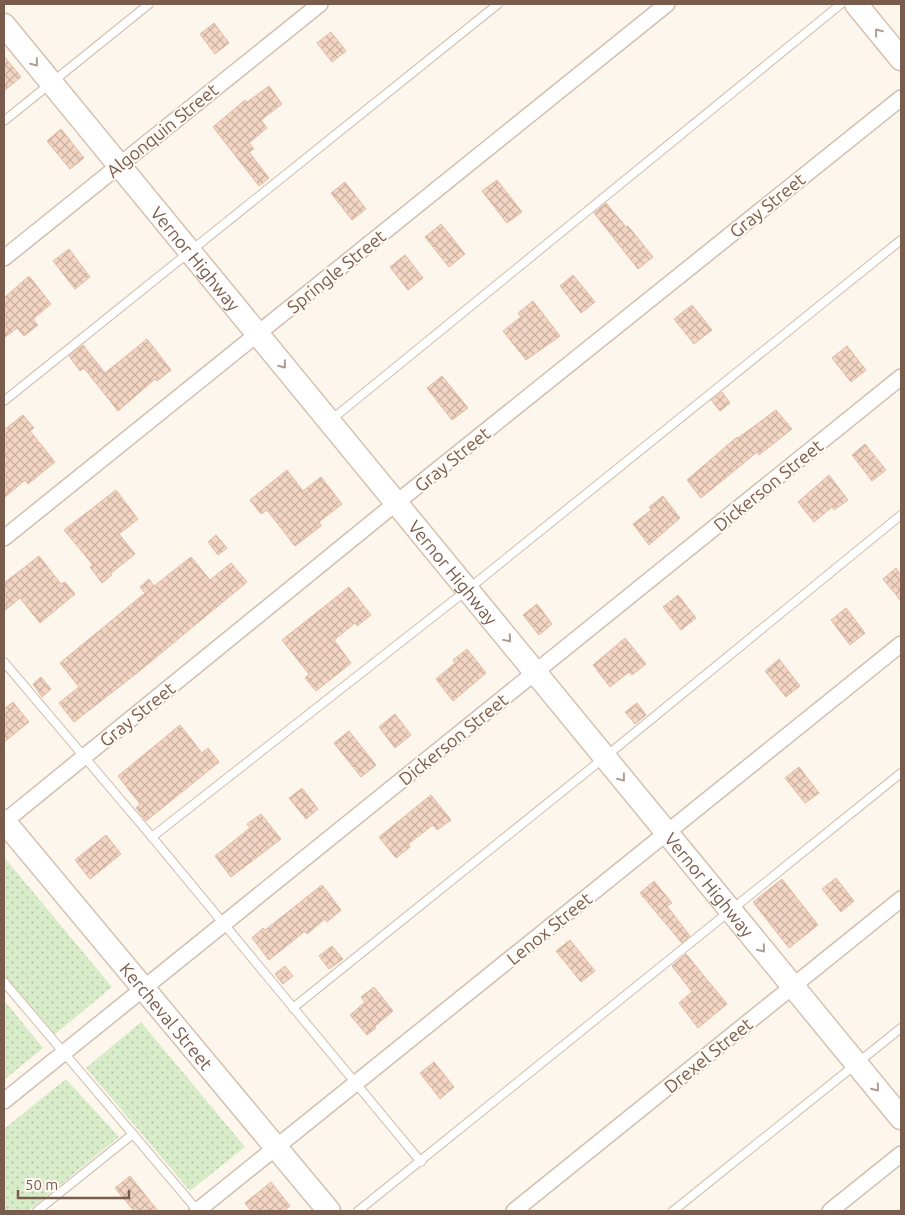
<svg xmlns="http://www.w3.org/2000/svg" width="905" height="1215" viewBox="0 0 905 1215" font-family="Ubuntu,sans-serif">
<style>
.grass{fill:url(#grass-dots)}
.building{fill:url(#building-cross-hatch);stroke:#e6bba3}
.lines{fill:none;stroke-linecap:round;stroke-linejoin:round}
.lane-casing{stroke:#d1beb0;stroke-width:10}
.street-casing{stroke:#d1beb0;stroke-width:18}
.secondary-casing{stroke:#d6c0b0;stroke-width:25}
.lane{stroke:#fff;stroke-width:8}
.street{stroke:#fff;stroke-width:15}
.secondary{stroke:#fff;stroke-width:22}
.oneway{stroke:#af9d94}
.labels{text-anchor:middle;dominant-baseline:central;stroke-width:4;stroke-linejoin:round;paint-order:stroke}
.street-label{font-size:18px;fill:#7a5c4d;stroke:#fffaf3}
</style>
<defs>
<pattern id="grass-dots" width="8" height="8" patternUnits="userSpaceOnUse" patternTransform="scale(1.25)"><rect width="8" height="8" fill="#d8ecc9"/><path d="M2 2h.1M6 6h.1" fill="none" stroke="#b4c2a5" stroke-width="1.8" stroke-linecap="round"/></pattern>
<pattern id="building-cross-hatch" width="8" height="8" patternUnits="userSpaceOnUse" patternTransform="scale(1.25)"><rect width="8" height="8" fill="#f3d5c3"/><path d="M0 0l8 8M0 8l8-8" fill="none" stroke="#cab0a1"/></pattern>
</defs>
<rect width="100%" height="100%" fill="#fdf6ec"/>
<g class="grass">
<path d="M4,857L112,987L54,1035L4,975Z"/>
<path d="M4,1000L43,1048L4,1080Z"/>
<path d="M141,1022L245,1147L190,1191L86,1068Z"/>
<path d="M66,1079L119,1137L28,1211H4V1129Z"/>
</g>
<g class="building">
<path d="M214,23L229,43L215,54L200,34Z"/>
<path d="M331,32L346,51L332,62L317,43Z"/>
<path d="M4,56L21,77L4,91Z"/>
<path d="M269,86L282,104L261,120L267,128L249,143L254,149L249,152L269,178L259,186L213,127L245,100L247,102Z"/>
<path d="M61,129L84,158L70,169L47,141Z"/>
<path d="M497,180L522,212L507,223L482,191Z"/>
<path d="M345,182L366,209L352,220L331,193Z"/>
<path d="M606,203L626,227L628,226L653,257L638,269L594,213Z"/>
<path d="M441,224L465,254L449,267L425,237Z"/>
<path d="M69,249L90,277L75,289L53,261Z"/>
<path d="M405,255L423,278L408,290L390,267Z"/>
<path d="M573,275L595,302L581,313L560,286Z"/>
<path d="M29,276L51,304L33,319L38,325L24,336L17,328L4,338V298Z"/>
<path d="M533,301L560,336L526,360L503,331L521,317L518,313Z"/>
<path d="M692,305L712,330L694,344L674,319Z"/>
<path d="M147,339L171,370L157,381L155,379L118,411L84,368L80,371L69,356L83,345L105,373Z"/>
<path d="M847,346L866,370L851,382L832,358Z"/>
<path d="M442,376L468,408L452,420L427,388Z"/>
<path d="M722,392L730,403L720,411L711,400Z"/>
<path d="M776,410L792,429L759,455L757,452L701,498L687,480L737,437L738,438Z"/>
<path d="M23,415L34,428L30,431L55,462L28,484L25,480L4,498V430Z"/>
<path d="M865,444L886,470L872,481L852,455Z"/>
<path d="M287,470L303,491L321,477L342,504L319,522L321,526L295,546L267,510L261,514L250,500Z"/>
<path d="M829,475L848,500L834,510L832,507L814,522L798,502Z"/>
<path d="M116,490L138,519L119,534L135,554L110,574L112,575L102,583L90,567L93,565L64,530Z"/>
<path d="M663,496L680,518L649,545L633,524L651,510L649,507Z"/>
<path d="M216,535L227,548L218,555L208,542Z"/>
<path d="M39,556L61,584L65,582L75,594L40,623L20,598L4,611V583Z"/>
<path d="M191,557L210,580L231,563L247,582L137,673L74,722L59,703L79,687L60,663L145,593L140,587L149,579L154,586Z"/>
<path d="M896,568L901,575V601L883,579Z"/>
<path d="M349,587L371,615L357,626L355,623L334,640L351,663L316,691L305,678L309,674L282,640Z"/>
<path d="M678,595L696,618L681,630L663,607Z"/>
<path d="M537,604L552,624L539,635L523,615Z"/>
<path d="M846,608L865,633L850,645L831,620Z"/>
<path d="M625,638L646,664L632,675L629,672L610,687L593,665Z"/>
<path d="M467,649L486,673L453,701L436,679L455,663L453,660Z"/>
<path d="M779,659L800,686L786,697L765,671Z"/>
<path d="M41,677L51,689L42,697L33,684Z"/>
<path d="M13,702L29,722L4,742V709Z"/>
<path d="M637,703L646,715L635,724L625,712Z"/>
<path d="M395,714L411,735L395,748L379,727Z"/>
<path d="M180,725L202,753L208,748L219,762L146,821L136,808L140,804L118,776Z"/>
<path d="M349,731L376,765L361,777L334,743Z"/>
<path d="M799,767L819,793L805,803L785,778Z"/>
<path d="M302,788L318,809L306,819L289,798Z"/>
<path d="M431,795L451,820L437,830L433,825L408,844L410,847L396,858L379,837Z"/>
<path d="M261,814L281,839L231,877L215,856L250,828L247,824Z"/>
<path d="M106,835L121,854L90,879L75,860Z"/>
<path d="M836,878L854,901L841,912L822,889Z"/>
<path d="M782,879L818,925L789,948L753,902Z"/>
<path d="M654,881L672,903L667,906L690,936L682,943L640,893Z"/>
<path d="M322,885L341,910L327,922L325,919L307,934L305,931L269,960L252,938L263,928L265,930Z"/>
<path d="M570,940L595,971L581,982L556,951Z"/>
<path d="M332,946L343,959L329,969L319,956Z"/>
<path d="M686,954L727,1004L698,1028L679,1003L692,992L672,966Z"/>
<path d="M285,966L293,976L283,984L275,974Z"/>
<path d="M374,987L393,1011L375,1026L376,1028L367,1035L350,1015L365,1002L361,997Z"/>
<path d="M434,1062L454,1087L440,1099L420,1073Z"/>
<path d="M130,1176L158,1211H134L115,1188Z"/>
<path d="M271,1182L290,1206L284,1211H251L245,1203Z"/>
</g>
<g class="lines">
<g class="lane-casing">
<g id="lane">
<path d="M4,121L149,4"/>
<path d="M4,401L498,4"/>
<path d="M331,420L841,4"/>
<path d="M4,662L152,837L421,1162"/>
<path d="M152,837L467,590L901,240"/>
<path d="M4,982L198,1211"/>
<path d="M293,1008L605,757L901,515"/>
<path d="M37,1211L133,1134"/>
<path d="M358,1211L901,773"/>
<path d="M673,1211L901,1028"/>
</g>
</g>
<g class="street-casing">
<g id="street">
<path d="M4,258L320,4"/>
<path d="M4,538L667,4"/>
<path d="M4,822L396,503L901,98"/>
<path d="M4,1101L901,377"/>
<path d="M197,1211L901,644"/>
<path d="M514,1211L901,899"/>
<path d="M830,1211L901,1154"/>
</g>
</g>
<g class="secondary-casing">
<g id="secondary">
<path d="M856,4L901,59"/>
<path id="s1" d="M4,25L901,1118"/>
<path id="s2" d="M4,821L329,1211"/>
</g>
</g>
<use href="#lane" class="lane"/>
<use href="#street" class="street"/>
<use href="#secondary" class="secondary"/>
</g>
<defs><path id="oneway-chevron" d="M-2-3.5L2.5 0L-2 3.5" fill="none" stroke-width="1.6" stroke-linecap="round" stroke-linejoin="round" transform="scale(1.25)"/></defs>
<g class="oneway">
<use href="#oneway-chevron" transform="translate(878 32) rotate(-129)"/>
<use href="#oneway-chevron" transform="translate(35 63) rotate(51)"/>
<use href="#oneway-chevron" transform="translate(283 365) rotate(51)"/>
<use href="#oneway-chevron" transform="translate(508 639) rotate(50)"/>
<use href="#oneway-chevron" transform="translate(622 778) rotate(51)"/>
<use href="#oneway-chevron" transform="translate(762 949) rotate(51)"/>
<use href="#oneway-chevron" transform="translate(876 1088) rotate(51)"/>
</g>
<g class="labels">
<g class="street-label">
<text transform="translate(162 130) rotate(-39)">Algonquin Street</text>
<text transform="translate(767 205) rotate(-39)">Gray Street</text>
<text stroke="none"><textPath href="#s1" startOffset="302">Vernor Highway</textPath></text>
<text transform="translate(336 271) rotate(-39)">Springle Street</text>
<text transform="translate(452 459) rotate(-39)">Gray Street</text>
<text transform="translate(768 485) rotate(-39)">Dickerson Street</text>
<text stroke="none"><textPath href="#s1" startOffset="708">Vernor Highway</textPath></text>
<text transform="translate(137 714) rotate(-39)">Gray Street</text>
<text transform="translate(453 739) rotate(-39)">Dickerson Street</text>
<text stroke="none"><textPath href="#s1" startOffset="1112">Vernor Highway</textPath></text>
<text transform="translate(549 928) rotate(-39)">Lenox Street</text>
<text stroke="none"><textPath href="#s2" startOffset="254">Kercheval Street</textPath></text>
<text transform="translate(708 1055) rotate(-39)">Drexel Street</text>
</g>
</g>
<rect width="905" height="1215" fill="none" stroke="#7a5c4d" stroke-width="10"/>
<path d="M18 1190v8h111v-8" fill="none" stroke="#7a5c4d" stroke-width="2.5"/>
<text x="25" y="1190" font-size="15" fill="#7a5c4d" stroke="#fffaf3" stroke-width="4" paint-order="stroke">50 m</text>
</svg>
